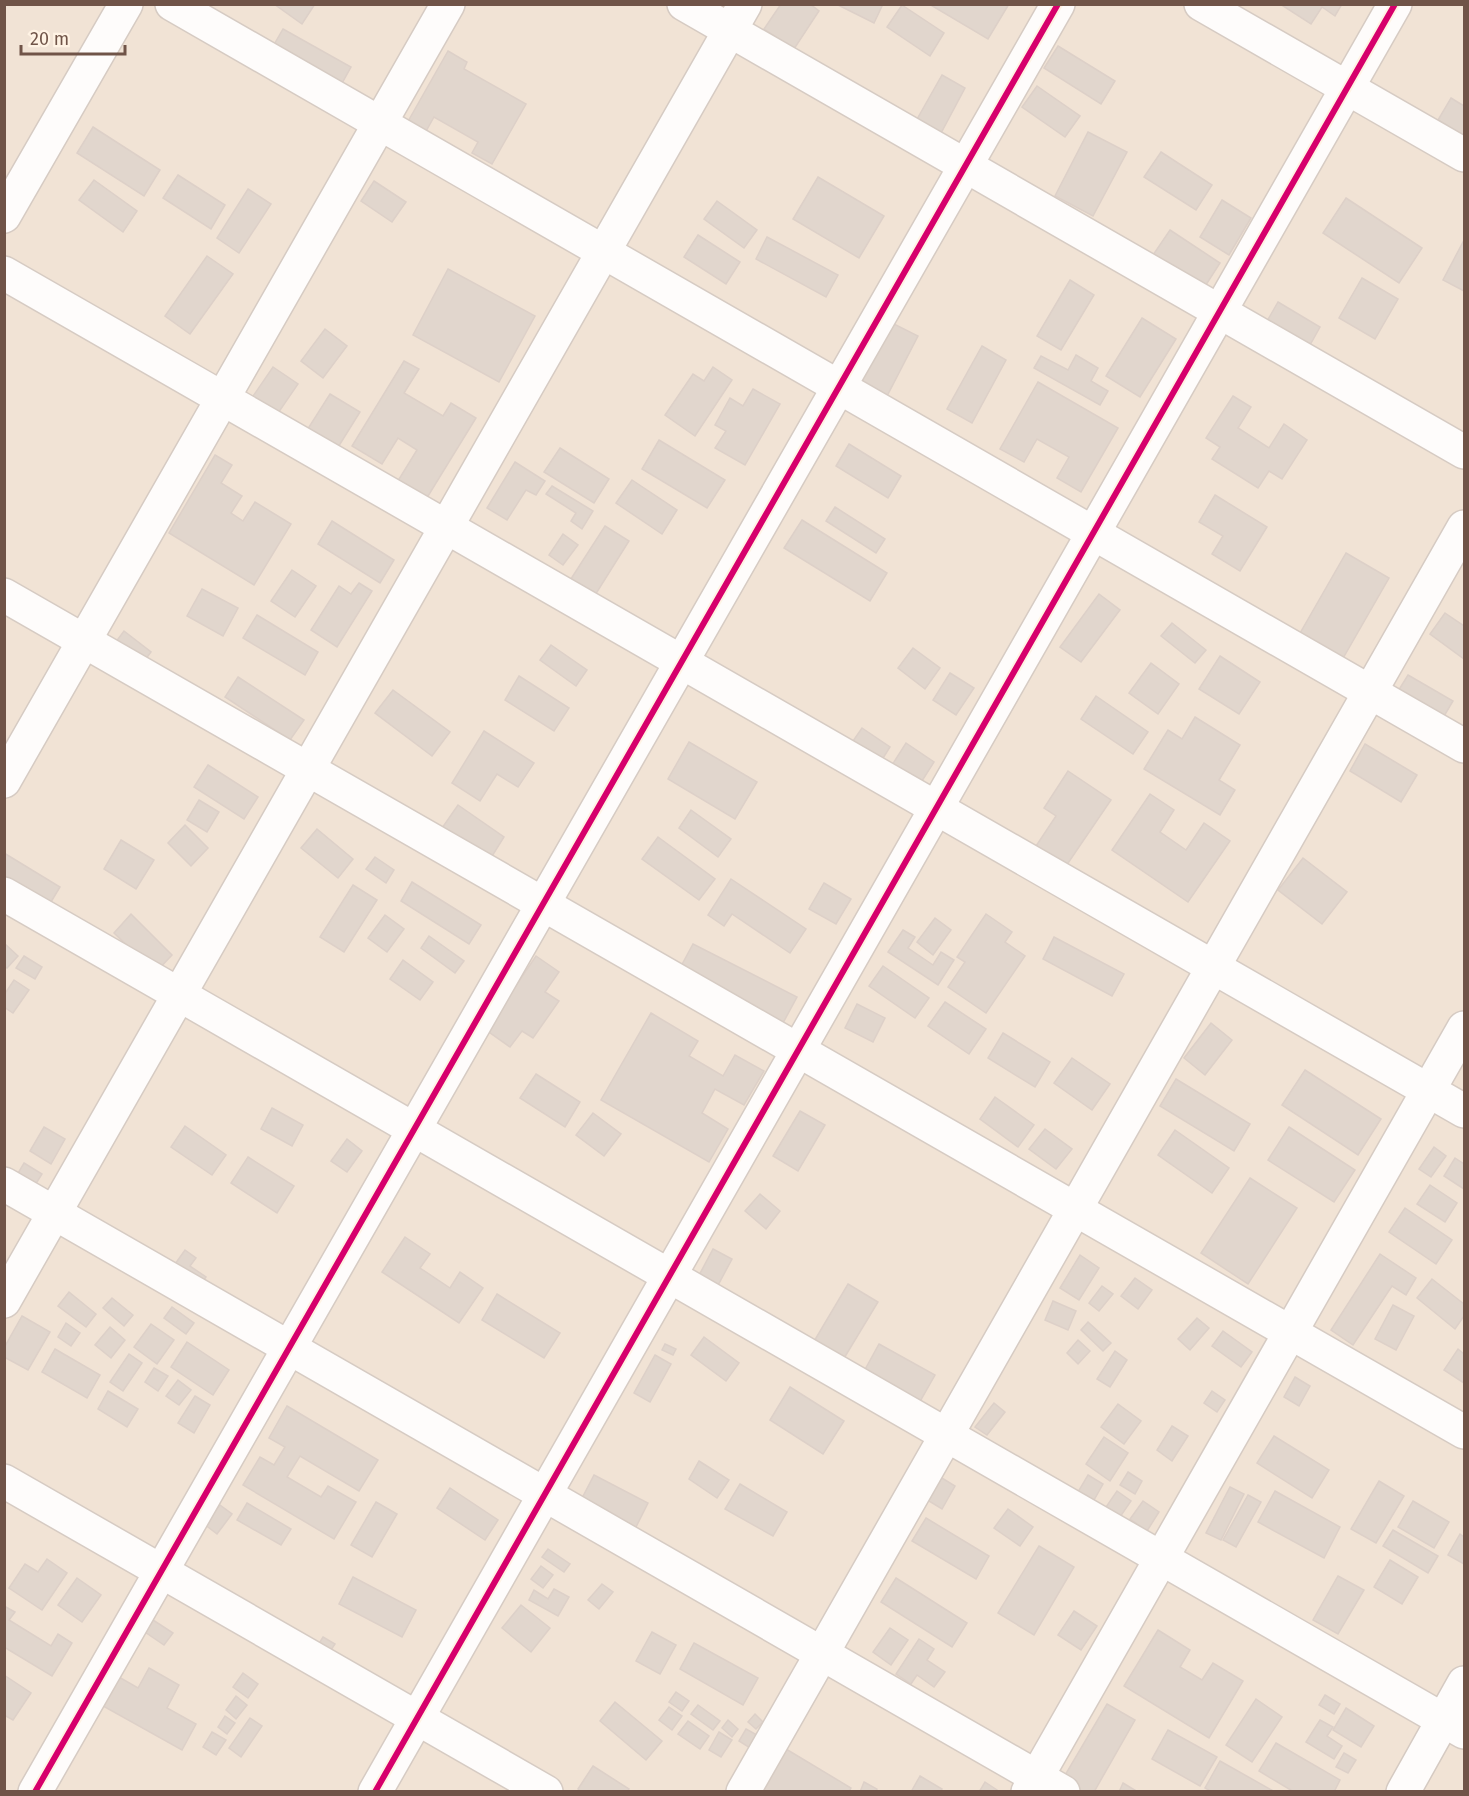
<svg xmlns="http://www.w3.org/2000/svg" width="1469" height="1796" viewBox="0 0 1469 1796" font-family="'Fira Sans',sans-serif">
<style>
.residential{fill:#f1e3d5}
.building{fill:#e1d6cd;stroke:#ddd0c8;stroke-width:1.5}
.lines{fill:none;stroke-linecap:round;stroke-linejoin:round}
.minor-casing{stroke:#d6cbc3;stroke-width:36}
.secondary-casing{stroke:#d5cac2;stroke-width:36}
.minor{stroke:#fefcfb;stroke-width:33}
.secondary{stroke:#fefcfb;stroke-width:33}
.cycleway-casing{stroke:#fff3e4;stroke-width:10}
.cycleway{stroke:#d6006c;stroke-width:6}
</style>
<rect width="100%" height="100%" fill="#f5eee5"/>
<rect class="residential" x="5" y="5" width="1459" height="1786"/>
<g class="building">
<path d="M274,4H315L302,24Z"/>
<path d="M781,4H810L819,11L794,49L764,29Z"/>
<path d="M836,4H883L874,23Z"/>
<path d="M929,4H1009L988,39Z"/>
<path d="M1280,4H1342L1335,16L1322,7L1311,24Z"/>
<path d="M902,5L944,33L930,56L887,27Z"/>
<path d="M283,29L351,67L336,94L268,55Z"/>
<path d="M1058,46L1115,81L1101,104L1044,68Z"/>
<path d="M448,51L467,62L464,69L526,104L492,164L472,153L478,142L434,117L420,142L402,132Z"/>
<path d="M942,75L965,88L940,135L916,121Z"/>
<path d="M1037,86L1080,116L1065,137L1022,107Z"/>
<path d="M1451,98L1464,106V136L1438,120Z"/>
<path d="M93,127L160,170L144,196L77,153Z"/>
<path d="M1088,132L1127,152L1093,216L1055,196Z"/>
<path d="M1161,152L1212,185L1196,210L1144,177Z"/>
<path d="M178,175L225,205L211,229L163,198Z"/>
<path d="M818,177L884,216L859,258L793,219Z"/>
<path d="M94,180L137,211L123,232L79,200Z"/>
<path d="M374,181L406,202L392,222L361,201Z"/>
<path d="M248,189L271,204L239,253L217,238Z"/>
<path d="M1346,198L1422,248L1399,283L1323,233Z"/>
<path d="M1222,200L1251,218L1229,255L1200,237Z"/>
<path d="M717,201L757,230L744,248L704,219Z"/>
<path d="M1170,230L1220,263L1204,288L1153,255Z"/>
<path d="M698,235L740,262L726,284L684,257Z"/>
<path d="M767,237L838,275L826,297L756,259Z"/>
<path d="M1464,240V291L1443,280Z"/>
<path d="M207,256L233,274L190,334L165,316Z"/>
<path d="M448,269L535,316L499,382L413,335Z"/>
<path d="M1362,278L1398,299L1375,339L1339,318Z"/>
<path d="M1070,280L1094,295L1061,350L1037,336Z"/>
<path d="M1278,302L1320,327L1305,354L1262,330Z"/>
<path d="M1142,318L1176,339L1140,397L1106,376Z"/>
<path d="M888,321L918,336L886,398L856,383Z"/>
<path d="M325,329L347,346L323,378L301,361Z"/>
<path d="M982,346L1006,360L972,423L947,409Z"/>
<path d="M1076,355L1098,368L1091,381L1108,391L1100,405L1034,368L1041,356L1068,370Z"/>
<path d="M404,361L419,369L404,393L443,416L451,403L476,418L425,501L396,484L417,450L398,438L382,464L352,446Z"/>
<path d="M273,367L298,384L274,419L249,402Z"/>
<path d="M713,367L732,380L695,436L665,415L693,374L704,381Z"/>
<path d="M1038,382L1118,428L1081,492L1057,478L1069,457L1037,439L1024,462L1000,449Z"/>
<path d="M753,389L780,404L745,465L715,448L726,431L715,425L730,398L743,406Z"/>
<path d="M330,394L360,412L332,457L302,438Z"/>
<path d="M1233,396L1251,407L1238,428L1269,448L1284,424L1307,440L1282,479L1269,471L1258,488L1212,459L1220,447L1206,438Z"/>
<path d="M659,440L725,480L707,508L642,469Z"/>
<path d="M849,444L901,476L888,498L836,466Z"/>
<path d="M560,448L609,479L594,503L544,472Z"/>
<path d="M215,455L232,465L221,483L242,496L231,513L243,521L255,502L291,524L254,585L169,533Z"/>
<path d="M515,462L545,481L536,495L526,490L507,520L487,508Z"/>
<path d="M632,480L677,510L662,534L616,503Z"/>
<path d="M552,486L593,511L582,529L571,521L576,513L546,494Z"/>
<path d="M1215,495L1267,527L1240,571L1212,554L1223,536L1199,522Z"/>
<path d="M835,507L885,539L876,553L826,521Z"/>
<path d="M802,520L887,573L870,601L784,548Z"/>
<path d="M332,521L394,560L380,583L318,544Z"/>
<path d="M605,526L629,541L592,600L567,585Z"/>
<path d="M563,534L578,545L563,565L549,555Z"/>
<path d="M1346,553L1389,578L1342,660L1299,635Z"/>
<path d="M292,570L316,586L295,617L271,601Z"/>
<path d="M359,583L372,591L337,647L311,630L339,586L351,594Z"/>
<path d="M202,589L238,608L223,636L187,616Z"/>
<path d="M1099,594L1120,610L1081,662L1060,647Z"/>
<path d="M1445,613L1464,626V659L1430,634Z"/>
<path d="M257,615L318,652L305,675L243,638Z"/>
<path d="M1172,623L1206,650L1195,663L1161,636Z"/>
<path d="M124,631L151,652L140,667L112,647Z"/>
<path d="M551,645L587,670L576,686L540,660Z"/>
<path d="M913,648L940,668L925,689L898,668Z"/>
<path d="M1220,656L1260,682L1239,714L1199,689Z"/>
<path d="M1151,663L1179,684L1158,714L1129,693Z"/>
<path d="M950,673L974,688L956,715L933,700Z"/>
<path d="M1408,675L1453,701L1440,723L1395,696Z"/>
<path d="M519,676L569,708L554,731L505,700Z"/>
<path d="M238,677L304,720L290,740L225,697Z"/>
<path d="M393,690L450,732L432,756L375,713Z"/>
<path d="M1096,696L1148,732L1133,754L1081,719Z"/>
<path d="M1195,717L1240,745L1219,780L1235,790L1220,815L1144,769L1168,730L1182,739Z"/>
<path d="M862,728L890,747L875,771L846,751Z"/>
<path d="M484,731L534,763L518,787L497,774L480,801L452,783Z"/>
<path d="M689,742L757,782L735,819L668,779Z"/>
<path d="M906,743L934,762L915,792L887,773Z"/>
<path d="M1365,744L1417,775L1401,802L1350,771Z"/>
<path d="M208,765L258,797L244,819L194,787Z"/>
<path d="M1068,771L1111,800L1062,872L1032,852L1056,816L1044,808Z"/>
<path d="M1150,794L1174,810L1160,832L1186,850L1204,823L1230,841L1188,902L1112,850Z"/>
<path d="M199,800L219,812L207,832L187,820Z"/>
<path d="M458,805L504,837L489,861L442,828Z"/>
<path d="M691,810L731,839L718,857L679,828Z"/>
<path d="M185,825L208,848L191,866L168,843Z"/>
<path d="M317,829L353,859L338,878L301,848Z"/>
<path d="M658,837L715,879L699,900L642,859Z"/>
<path d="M121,840L154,860L136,889L104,869Z"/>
<path d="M4,853L60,887L48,907L4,881Z"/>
<path d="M375,857L394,870L386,883L366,869Z"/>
<path d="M1303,858L1347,892L1322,924L1278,890Z"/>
<path d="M731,879L806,929L790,953L732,914L724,926L708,915Z"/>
<path d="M412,882L481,925L469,944L401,901Z"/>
<path d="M824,883L851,899L836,924L809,909Z"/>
<path d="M353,885L377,900L344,952L320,937Z"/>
<path d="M131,914L172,955L155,973L114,933Z"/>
<path d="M986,914L1012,932L1005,942L1025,956L986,1013L948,987L965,962L957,957Z"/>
<path d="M385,915L404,929L387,952L368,938Z"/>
<path d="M935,918L951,930L933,955L917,942Z"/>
<path d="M903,930L915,937L908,948L933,965L941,952L954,960L938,985L888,952Z"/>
<path d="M429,936L464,961L455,973L421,948Z"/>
<path d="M1054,937L1124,974L1112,996L1043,959Z"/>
<path d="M4,943L18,956L7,968L4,966Z"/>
<path d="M693,944L797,997L783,1023L679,970Z"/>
<path d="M24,956L42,967L35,979L16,968Z"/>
<path d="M536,956L559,972L545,992L559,1001L533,1038L522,1031L510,1047L486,1030Z"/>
<path d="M403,960L433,982L420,1000L390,979Z"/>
<path d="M883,966L929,998L915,1018L869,986Z"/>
<path d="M14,980L29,990L13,1013L4,1007V995Z"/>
<path d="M945,1002L986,1029L969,1054L928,1026Z"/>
<path d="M857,1004L885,1018L873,1042L845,1028Z"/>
<path d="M651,1013L698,1041L689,1056L723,1076L735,1055L764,1071L744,1105L715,1089L702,1113L728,1129L709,1162L601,1100Z"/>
<path d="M1211,1023L1232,1040L1205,1075L1184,1058Z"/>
<path d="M1003,1033L1050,1062L1035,1087L988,1058Z"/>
<path d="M1072,1058L1110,1084L1092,1110L1054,1083Z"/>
<path d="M1305,1070L1381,1119L1358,1155L1282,1105Z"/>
<path d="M536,1074L580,1102L565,1127L520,1098Z"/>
<path d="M1176,1079L1250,1124L1234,1151L1160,1106Z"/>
<path d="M995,1097L1034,1125L1018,1147L980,1119Z"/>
<path d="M272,1108L303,1125L292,1146L261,1129Z"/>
<path d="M800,1111L825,1125L798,1171L773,1156Z"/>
<path d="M593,1113L621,1134L604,1156L576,1135Z"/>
<path d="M185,1126L226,1155L212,1175L171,1147Z"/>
<path d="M44,1127L65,1139L51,1164L30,1151Z"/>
<path d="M1289,1127L1355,1170L1334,1202L1268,1160Z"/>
<path d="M1045,1129L1072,1149L1056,1169L1029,1149Z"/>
<path d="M1175,1130L1229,1168L1212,1193L1158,1155Z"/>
<path d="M347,1139L362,1151L347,1172L331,1161Z"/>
<path d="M1434,1147L1446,1156L1431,1177L1419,1169Z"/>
<path d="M248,1157L294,1186L277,1213L231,1183Z"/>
<path d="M1455,1158L1464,1164V1189L1444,1176Z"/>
<path d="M24,1163L42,1174L32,1190L14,1180Z"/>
<path d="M1250,1178L1297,1208L1248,1284L1201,1253Z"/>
<path d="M1430,1185L1457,1203L1445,1222L1417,1204Z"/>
<path d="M760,1194L780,1211L766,1229L745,1211Z"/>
<path d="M1405,1208L1452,1240L1436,1264L1389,1232Z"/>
<path d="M405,1237L430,1254L420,1268L450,1288L460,1272L483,1288L459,1323L382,1272Z"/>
<path d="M713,1249L732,1259L716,1289L697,1279Z"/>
<path d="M185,1250L196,1258L190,1266L206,1277L197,1290L170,1271Z"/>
<path d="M1380,1254L1416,1278L1406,1295L1392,1286L1353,1345L1331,1330Z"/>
<path d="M1080,1255L1099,1268L1079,1300L1060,1288Z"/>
<path d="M1135,1278L1152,1290L1138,1309L1121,1296Z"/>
<path d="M1432,1279L1464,1304V1316L1455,1329L1417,1298Z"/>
<path d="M848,1284L878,1302L843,1360L813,1343Z"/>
<path d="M1102,1286L1113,1294L1099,1311L1089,1303Z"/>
<path d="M69,1292L96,1314L86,1327L58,1306Z"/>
<path d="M497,1294L560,1333L544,1358L482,1320Z"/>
<path d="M112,1298L133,1315L124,1326L103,1308Z"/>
<path d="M1053,1301L1076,1311L1068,1330L1045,1320Z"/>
<path d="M1393,1305L1414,1316L1396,1350L1375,1339Z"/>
<path d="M172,1307L194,1323L186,1334L164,1318Z"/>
<path d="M22,1316L50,1332L28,1370L4,1357V1348Z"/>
<path d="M1197,1318L1209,1328L1190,1350L1178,1339Z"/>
<path d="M1088,1322L1111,1343L1103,1351L1081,1330Z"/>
<path d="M66,1323L80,1333L71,1346L58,1337Z"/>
<path d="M151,1324L174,1340L157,1364L134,1347Z"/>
<path d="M110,1327L125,1340L111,1358L95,1345Z"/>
<path d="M1223,1331L1252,1352L1241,1367L1212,1346Z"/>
<path d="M704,1337L739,1363L726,1381L691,1355Z"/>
<path d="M1078,1340L1090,1351L1078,1364L1067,1353Z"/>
<path d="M187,1342L229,1370L213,1395L171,1367Z"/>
<path d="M665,1344L676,1349L673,1355L662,1350Z"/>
<path d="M879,1344L935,1375L918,1405L862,1375Z"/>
<path d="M55,1349L100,1375L87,1398L42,1372Z"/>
<path d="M1458,1349L1464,1354V1383L1444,1370Z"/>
<path d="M1115,1351L1127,1360L1110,1387L1097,1379Z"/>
<path d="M129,1354L142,1363L123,1391L110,1382Z"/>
<path d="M655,1355L671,1364L650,1402L634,1393Z"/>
<path d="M154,1368L168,1376L158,1391L145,1382Z"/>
<path d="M1295,1377L1310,1386L1299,1406L1284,1397Z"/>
<path d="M178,1380L191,1390L179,1405L166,1396Z"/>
<path d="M790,1387L844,1421L823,1454L770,1420Z"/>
<path d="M108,1391L138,1409L127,1427L98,1409Z"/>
<path d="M1212,1391L1225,1400L1217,1412L1204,1403Z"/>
<path d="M195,1396L210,1405L194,1433L178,1423Z"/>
<path d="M994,1403L1005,1412L987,1435L975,1427Z"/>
<path d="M1118,1404L1141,1421L1124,1444L1101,1427Z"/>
<path d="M287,1406L378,1460L359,1491L300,1456L287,1477L321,1497L328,1486L356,1502L334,1539L243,1485L260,1457L274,1465L285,1447L269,1438Z"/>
<path d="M1172,1426L1188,1436L1172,1461L1157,1450Z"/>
<path d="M1274,1436L1329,1470L1312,1498L1257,1463Z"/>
<path d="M1104,1437L1128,1453L1110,1481L1086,1464Z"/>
<path d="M699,1461L729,1480L717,1498L689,1479Z"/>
<path d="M1128,1472L1142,1481L1135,1494L1120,1485Z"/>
<path d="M594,1475L648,1503L632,1535L578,1506Z"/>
<path d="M937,1475L955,1486L942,1509L924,1498Z"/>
<path d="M1088,1475L1103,1484L1094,1500L1078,1492Z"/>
<path d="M1379,1481L1404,1496L1376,1543L1351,1529Z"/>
<path d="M740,1484L787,1512L773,1536L725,1509Z"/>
<path d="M1230,1487L1244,1494L1221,1540L1206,1533Z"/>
<path d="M450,1488L498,1520L485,1540L437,1508Z"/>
<path d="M1117,1491L1131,1501L1120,1517L1106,1507Z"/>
<path d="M1275,1491L1340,1527L1324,1558L1258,1522Z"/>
<path d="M1248,1495L1261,1502L1236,1547L1223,1540Z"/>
<path d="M1143,1501L1159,1512L1147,1531L1130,1519Z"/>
<path d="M1413,1501L1449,1522L1434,1548L1398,1527Z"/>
<path d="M376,1502L397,1514L372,1557L351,1545Z"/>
<path d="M247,1503L291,1529L281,1545L237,1520Z"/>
<path d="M220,1505L232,1514L217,1534L204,1524Z"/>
<path d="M1008,1509L1033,1527L1020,1546L994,1528Z"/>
<path d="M926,1518L989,1556L976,1579L912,1541Z"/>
<path d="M1393,1530L1438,1556L1428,1573L1383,1546Z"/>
<path d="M1460,1534L1464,1537V1564L1448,1555Z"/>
<path d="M1039,1546L1074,1567L1034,1635L998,1613Z"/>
<path d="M548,1549L570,1564L564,1572L542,1557Z"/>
<path d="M47,1559L67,1573L42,1610L9,1588L25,1564L38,1572Z"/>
<path d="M1390,1560L1418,1577L1402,1604L1374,1587Z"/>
<path d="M541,1566L553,1575L543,1588L531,1579Z"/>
<path d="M1338,1576L1364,1590L1338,1634L1313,1620Z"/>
<path d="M353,1577L416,1610L402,1637L339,1604Z"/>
<path d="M77,1578L101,1595L82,1622L58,1605Z"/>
<path d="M896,1578L967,1623L952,1647L881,1602Z"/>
<path d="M602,1584L613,1592L599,1609L588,1600Z"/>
<path d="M554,1589L569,1597L558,1616L529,1600L534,1590L548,1599Z"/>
<path d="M521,1605L550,1628L531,1652L502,1628Z"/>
<path d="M4,1606L15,1612L9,1620L51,1646L58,1634L72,1643L52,1676L4,1647Z"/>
<path d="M1074,1611L1097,1626L1081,1650L1058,1635Z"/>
<path d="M153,1620L173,1633L164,1645L145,1632Z"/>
<path d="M890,1628L908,1640L891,1665L873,1652Z"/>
<path d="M1158,1630L1190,1650L1180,1667L1202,1680L1213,1663L1243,1681L1209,1738L1124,1686Z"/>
<path d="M652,1632L676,1645L660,1674L636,1661Z"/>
<path d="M323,1637L335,1644L331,1650H315Z"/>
<path d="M919,1639L934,1649L927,1660L945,1672L934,1687L917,1675L911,1684L896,1674Z"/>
<path d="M694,1643L758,1678L743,1705L680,1669Z"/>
<path d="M149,1668L179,1685L167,1708L196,1724L182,1750L103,1706L119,1677L138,1688Z"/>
<path d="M243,1673L258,1684L248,1698L233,1687Z"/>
<path d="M4,1675L31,1693L13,1720L4,1715Z"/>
<path d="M676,1692L689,1701L682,1711L669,1702Z"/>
<path d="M1325,1695L1340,1704L1334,1714L1319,1705Z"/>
<path d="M236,1696L247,1705L236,1719L226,1710Z"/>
<path d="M1256,1699L1282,1717L1252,1762L1226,1745Z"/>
<path d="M615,1702L662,1741L646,1760L600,1721Z"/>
<path d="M1107,1704L1135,1720L1094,1792H1079L1061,1782Z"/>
<path d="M698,1705L720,1721L713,1730L691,1714Z"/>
<path d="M669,1707L682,1716L672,1730L659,1720Z"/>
<path d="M1346,1708L1374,1726L1361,1747L1333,1730Z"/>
<path d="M755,1714L763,1722L756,1729L748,1722Z"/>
<path d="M225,1716L235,1723L227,1734L218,1727Z"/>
<path d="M250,1718L262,1726L241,1757L229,1748Z"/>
<path d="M728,1720L738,1729L732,1737L722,1728Z"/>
<path d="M1320,1720L1333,1727L1327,1736L1342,1746L1334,1759L1306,1742Z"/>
<path d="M688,1721L709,1736L700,1749L678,1734Z"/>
<path d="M746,1729L757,1735L750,1748L739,1741Z"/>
<path d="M1168,1730L1217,1757L1200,1786L1152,1759Z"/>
<path d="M212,1732L226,1740L216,1755L203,1747Z"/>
<path d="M719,1732L732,1740L721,1757L709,1750Z"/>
<path d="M1276,1743L1340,1780L1334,1792H1294L1259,1771Z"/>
<path d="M786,1749L851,1788L849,1792H766L763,1789Z"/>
<path d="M1344,1753L1356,1760L1348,1773L1336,1767Z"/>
<path d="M1220,1761L1275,1792H1212L1205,1788Z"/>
<path d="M593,1766L629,1789L627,1792H581L578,1789Z"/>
<path d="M920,1776L942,1789L940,1792H911Z"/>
<path d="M864,1782L877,1789L876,1792H860Z"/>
<path d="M985,1782L1000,1792H979Z"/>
<path d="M1123,1783L1138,1792H1119Z"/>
</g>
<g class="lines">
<g class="minor-casing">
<g id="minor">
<path d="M172,4L1464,746"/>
<path d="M684,4L1464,452"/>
<path d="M1201,4L1464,155"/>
<path d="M4,216L126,4"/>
<path d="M4,273L1464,1111"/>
<path d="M4,595L1464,1432"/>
<path d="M4,781L448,4"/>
<path d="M4,894L1464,1732"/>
<path d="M4,1184L1063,1792"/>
<path d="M4,1301L745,4"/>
<path d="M4,1481L546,1792"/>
<path d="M35,1792L1058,4"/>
<path d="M375,1792L1395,4"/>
<path d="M743,1792L1464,527"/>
<path d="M1028,1792L1464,1028"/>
</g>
</g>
<g class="secondary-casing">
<path id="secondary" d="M1403,1792L1464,1683"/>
</g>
<use href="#minor" class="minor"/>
<use href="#secondary" class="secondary"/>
<g class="cycleway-casing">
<g id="cycleway">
<path d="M35,1792L1058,4"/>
<path d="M375,1792L1395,4"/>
</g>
</g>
<use href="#cycleway" class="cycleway"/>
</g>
<rect width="1469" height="1796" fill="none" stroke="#705448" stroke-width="12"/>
<path d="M21 45v9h104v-9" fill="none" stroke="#705448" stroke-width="3"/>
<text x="30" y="45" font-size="18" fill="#705448" stroke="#fff3e4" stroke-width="4.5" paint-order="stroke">20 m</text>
</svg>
